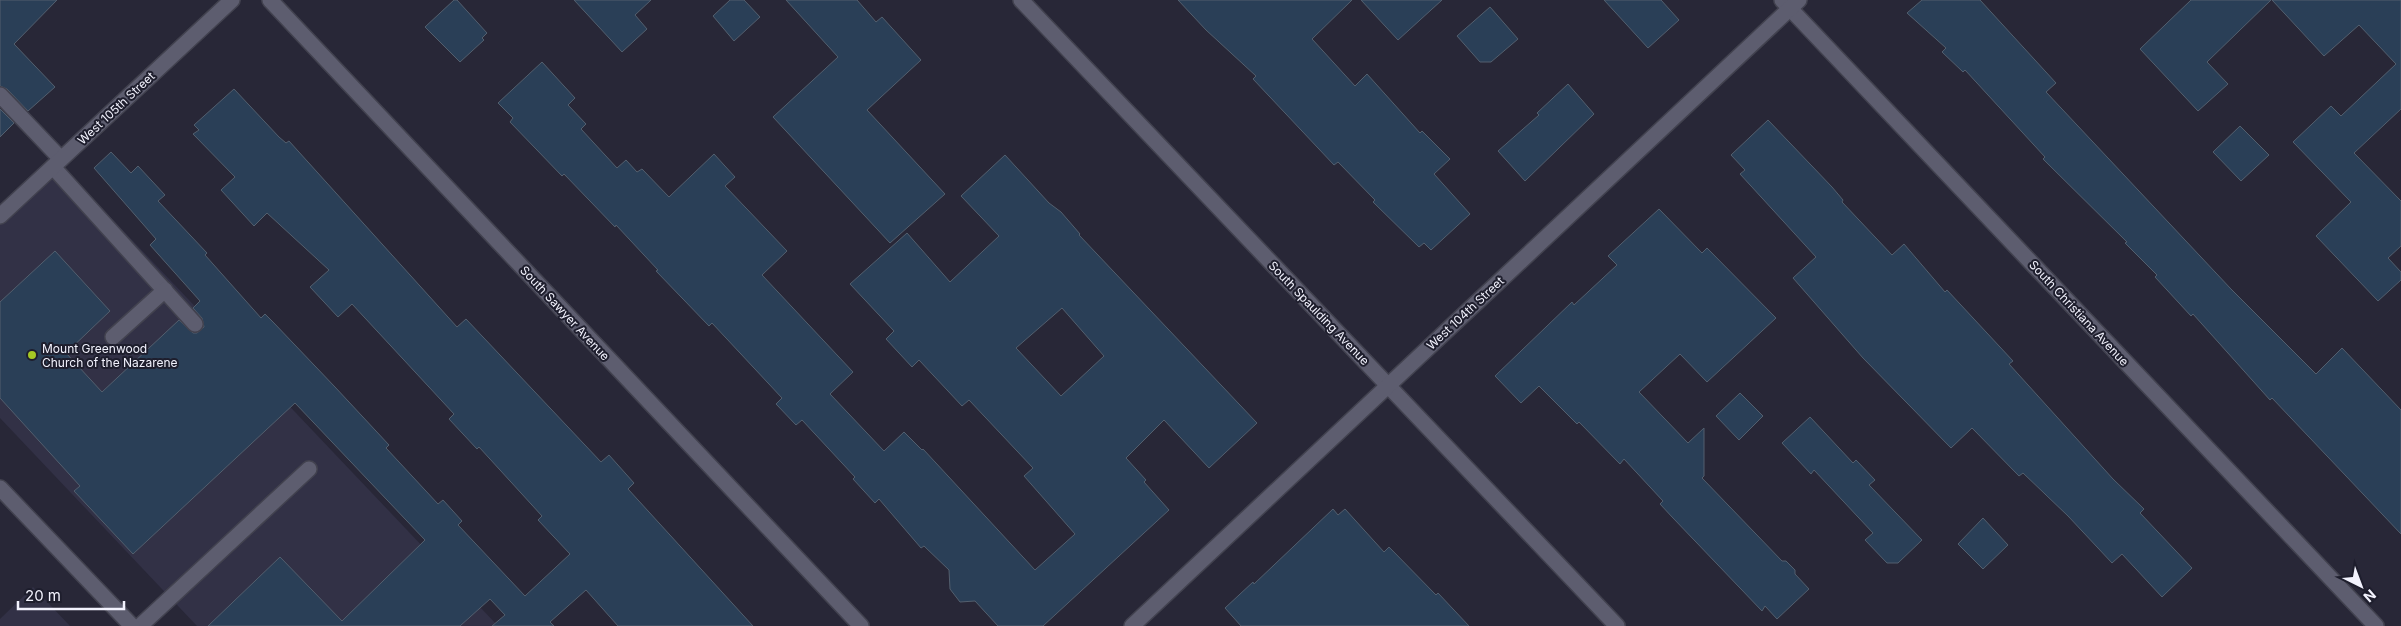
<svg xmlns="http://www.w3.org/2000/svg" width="2401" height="626" viewBox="0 0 2401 626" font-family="Inter,sans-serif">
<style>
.built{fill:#323146}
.building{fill:#2a3f57;stroke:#535f6e;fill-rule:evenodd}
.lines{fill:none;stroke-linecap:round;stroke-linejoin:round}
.lane-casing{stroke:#42424f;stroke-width:18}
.street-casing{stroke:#42424f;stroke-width:18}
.secondary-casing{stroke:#42424f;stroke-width:18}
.lane{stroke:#5d5d6f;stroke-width:15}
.street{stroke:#5d5d6f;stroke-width:15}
.secondary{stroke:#5d5d6f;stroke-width:15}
.poi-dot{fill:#a5c824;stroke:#1e1e2d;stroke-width:2}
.labels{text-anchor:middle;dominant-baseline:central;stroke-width:4;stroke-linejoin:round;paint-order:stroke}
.street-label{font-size:12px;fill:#f2f2fd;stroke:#1e1e2d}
.poi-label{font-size:12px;fill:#f2f2fd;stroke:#1e1e2d;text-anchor:start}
</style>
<rect width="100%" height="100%" fill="#282737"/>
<g class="built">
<path d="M60,164L498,626H197L0,418V218Z"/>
<path d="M33,587L70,626H0V619Z"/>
</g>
<g class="building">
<path d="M0,0H57L14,44L55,87L28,111L7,89L0,86Z"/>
<path d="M454,0H457L487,33L482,38L484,40L460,62L425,27Z"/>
<path d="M574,0H651L635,15L647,29L622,52Z"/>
<path d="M730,0H744L760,17L734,41L713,16Z"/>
<path d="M786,0H857L876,22L882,17L921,60L867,110L945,194L890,243L773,117L838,57Z"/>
<path d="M1178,0H1352L1312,39L1355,86L1367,74L1420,133L1422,131L1450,159L1434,174L1470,214L1431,250L1424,243L1419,247L1373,202L1375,200L1338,162L1334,165L1253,79L1256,76L1206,30Z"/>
<path d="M1361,0H1442L1398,40Z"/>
<path d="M1604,0H1661L1679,20L1648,48Z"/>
<path d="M1922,0H1980L2056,83L2046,92L2231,289L2316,374L2342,348L2401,410V534L2272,398L2270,400L2193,314L2191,316L2155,277L2157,275L2125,243L2127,242L2043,159L2045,157L1965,70L1963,72L1942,52L1946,48L1907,13Z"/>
<path d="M2191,0H2271L2207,62L2228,84L2198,111L2140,49Z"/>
<path d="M2272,0H2401V109L2354,153L2401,201V246L2388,258L2401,272V280L2378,301L2316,236L2351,202L2293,142L2331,106L2341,116L2396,64L2359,25L2324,56Z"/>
<path d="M1490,7L1518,39L1491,62H1480L1457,36Z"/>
<path d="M542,62L575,98L568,105L586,124L581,129L617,168L626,160L637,172L642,169L669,197L714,154L735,177L725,186L787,251L762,275L853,372L830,394L884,451L904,432L922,450L923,449L1035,570L1075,534L1024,476L1033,468L969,400L962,406L919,360L912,367L886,339L894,331L850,284L907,233L950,282L999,236L961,196L1005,155L1049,203L1061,212L1080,234L1079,235L1257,423L1209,468L1164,420L1126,458L1146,480L1144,482L1169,510L1043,626H998L975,601L960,602L950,589L949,570L924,546L921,548L879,499L875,503L853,479L855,477L802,420L796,425L776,404L782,398L712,323L709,326L656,271L658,270L616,225L615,227L564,174L562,176L510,122L513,118L498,103ZM1062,308L1104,356L1061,396L1016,348Z"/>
<path d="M1568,84L1594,114L1525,181L1498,151L1539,115L1537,113Z"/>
<path d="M234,89L279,137L286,143L289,141L457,327L466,319L601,462L609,455L634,483L628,489L753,626H618L586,590L550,622L554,626H492L505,615L490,599L460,626H208L280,557L342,621L425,540L295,403L133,554L74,491L80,486L0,398V302L55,251L110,311L66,353L102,392L179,320L193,333H197L204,327L202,318L193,308L200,301L150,245L156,239L94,168L111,152L131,173L138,166L165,195L158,201L207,253L205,255L261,318L265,314L273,322L335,387L389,445L386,448L438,504L443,500L462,521L458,525L525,596L570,554L538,520L542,516L479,447L477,449L449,419L454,414L352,304L338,317L310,287L329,270L267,213L254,226L221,190L235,177L193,134L199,130L194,125Z"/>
<path d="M0,109L14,123L0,137Z"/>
<path d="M1768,120L1832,187L1843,200L1842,202L1892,255L1904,244L1945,292L1947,290L2013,361L2009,364L2113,479L2144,509L2140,513L2192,568L2162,597L2122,554L2112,563L2068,516L2023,473L2019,476L1972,428L1951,448L1863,358L1793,278L1816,257L1740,174L1745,170L1731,155Z"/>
<path d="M2240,126L2269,155L2241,181L2213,152Z"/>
<path d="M1659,209L1702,253L1707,248L1776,318L1707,382L1680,354L1639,392L1688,443L1704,428V476L1702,478L1782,561H1786L1795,570V574L1809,589L1777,619L1765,606L1762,611L1673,518L1660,504L1663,501L1624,459L1620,464L1579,422L1577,424L1539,386L1521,403L1495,376L1572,302L1574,305L1617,265L1608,256Z"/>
<path d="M1740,393L1763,416L1739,440L1716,416Z"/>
<path d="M1810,417L1853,463L1856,460L1875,480L1869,485L1922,540L1898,563H1887L1865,540L1873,533L1814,470L1811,474L1782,443Z"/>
<path d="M1333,509L1338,515L1345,509L1384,552L1389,547L1436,595L1438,593L1469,626H1241L1225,608L1253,582L1254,584Z"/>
<path d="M1983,518L2008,545L1983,569L1958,544Z"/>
</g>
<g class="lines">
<g class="lane-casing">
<g id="lane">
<path d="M0,95L61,159"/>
<path d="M53,167L195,324"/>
<path d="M113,337L165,290"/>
<path d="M140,626L309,469"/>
</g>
</g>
<g class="street-casing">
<g id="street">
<path d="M270,0L861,626"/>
<path d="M1021,0L1617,626"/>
<path d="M1782,0L2376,626"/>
<path d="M0,216L232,0"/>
<path d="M1132,626L1799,0"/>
</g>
</g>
<g class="secondary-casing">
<path id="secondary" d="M0,488L132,626"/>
</g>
<use href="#lane" class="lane"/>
<use href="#street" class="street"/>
<use href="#secondary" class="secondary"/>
</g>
<circle class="poi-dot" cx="32" cy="355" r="5"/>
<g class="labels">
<g class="street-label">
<text transform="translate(116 108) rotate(-43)">West 105th Street</text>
<text transform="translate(565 313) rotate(47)">South Sawyer Avenue</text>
<text transform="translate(1319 313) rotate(46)">South Spaulding Avenue</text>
<text transform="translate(1465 313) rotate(-43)">West 104th Street</text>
<text transform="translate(2079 313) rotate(47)">South Christiana Avenue</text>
</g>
<g class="poi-label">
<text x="42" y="348">Mount Greenwood<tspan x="42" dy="14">Church of the Nazarene</tspan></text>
</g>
</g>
<g transform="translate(2361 586) rotate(138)" stroke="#1e1e2d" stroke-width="4" paint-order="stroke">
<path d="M0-4L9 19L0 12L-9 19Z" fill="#f2f2fd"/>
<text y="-8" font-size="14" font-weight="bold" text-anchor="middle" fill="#f2f2fd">N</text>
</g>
<path d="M18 601v8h106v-8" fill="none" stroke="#f2f2fd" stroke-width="2.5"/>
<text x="25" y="601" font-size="15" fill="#f2f2fd" stroke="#1e1e2d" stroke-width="4" paint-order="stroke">20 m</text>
</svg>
